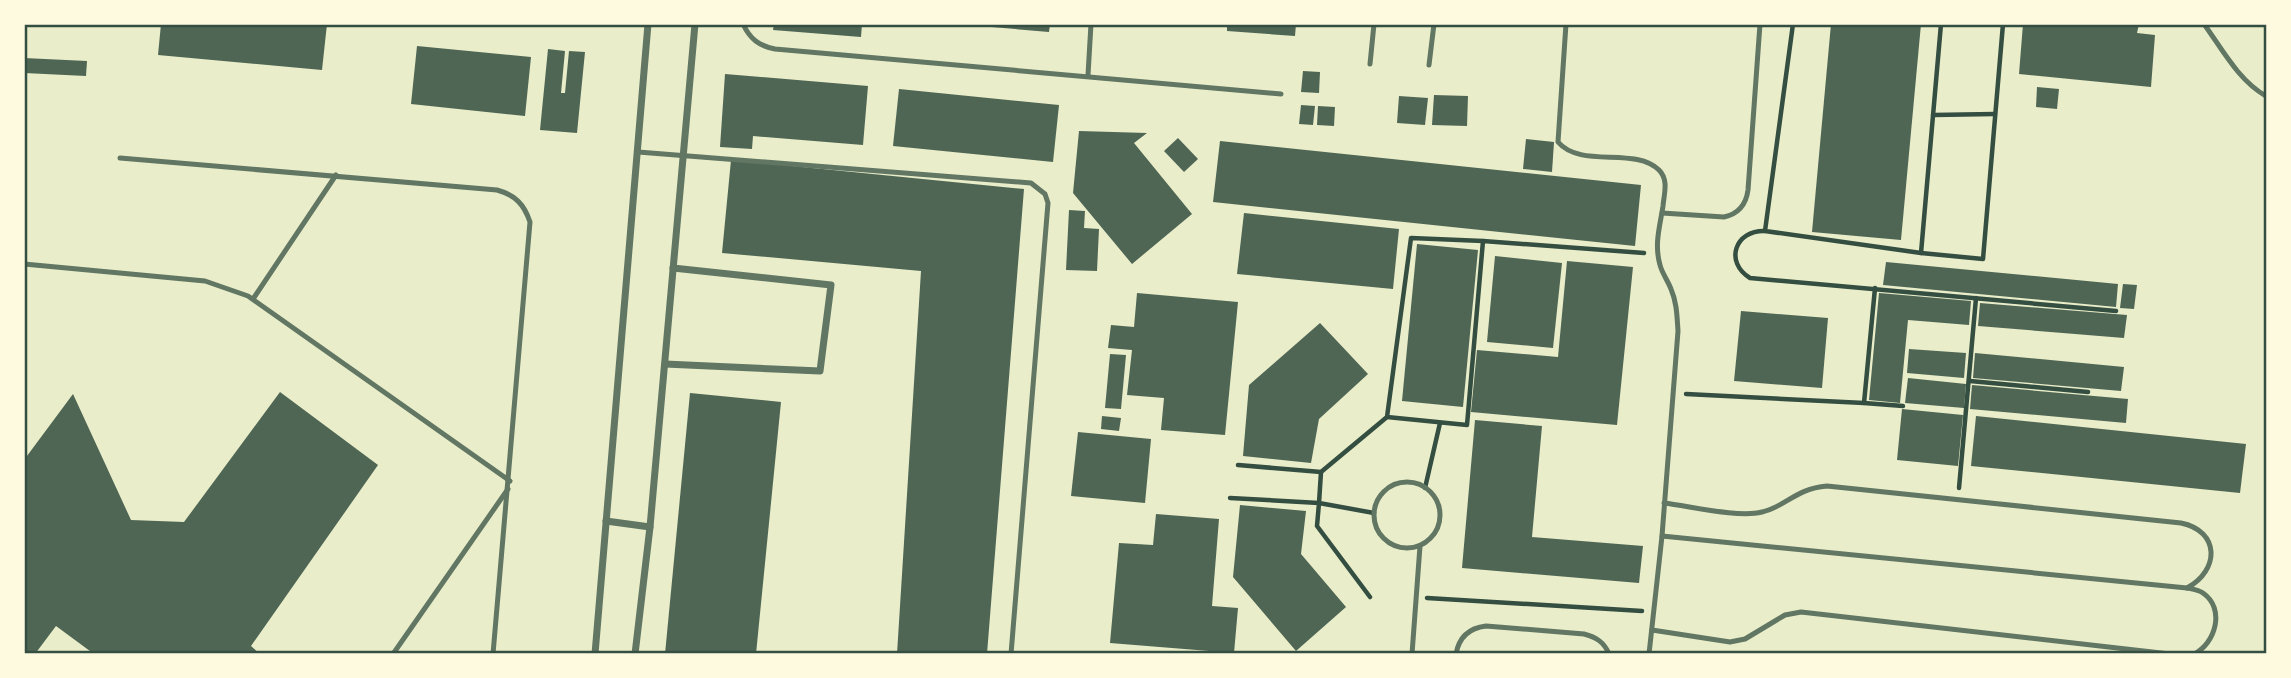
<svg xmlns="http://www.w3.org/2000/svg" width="2291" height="678" viewBox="0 0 2291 678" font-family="'Titillium Web',sans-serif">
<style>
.building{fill:#4f6655}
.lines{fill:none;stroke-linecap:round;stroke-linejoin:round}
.path{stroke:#344e41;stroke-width:4.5}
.service{stroke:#617663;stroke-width:5}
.minor{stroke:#617663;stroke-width:7}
.neatline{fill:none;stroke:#344e41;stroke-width:2.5}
</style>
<rect width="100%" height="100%" fill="#e9edc9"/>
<g class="building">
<path d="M161,24H327L322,70L158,55Z"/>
<path d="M774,24H862L861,37L773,30Z"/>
<path d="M980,24H1050L1049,32L980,26Z"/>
<path d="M1227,24H1296L1295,36L1227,31Z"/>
<path d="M1831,24H1921L1901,240L1812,232Z"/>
<path d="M2023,24H2139L2137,33L2155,35L2151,87L2019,74Z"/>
<path d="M417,46L531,57L525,116L411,104Z"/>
<path d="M548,49L565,51L561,93H565L569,51L585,52L577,133L540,130Z"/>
<path d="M24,58L87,61L86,76L24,73Z"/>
<path d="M1303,71L1320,72L1319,93L1301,92Z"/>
<path d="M725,74L868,86L863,145L753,136L752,149L720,147Z"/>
<path d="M2037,87L2059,89L2057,109L2036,107Z"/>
<path d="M899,89L1059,105L1053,162L893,146Z"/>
<path d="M1434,95L1468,96L1467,126L1432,125Z"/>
<path d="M1399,96L1428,98L1425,125L1397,123Z"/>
<path d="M1301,105L1315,106L1313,125L1299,124Z"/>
<path d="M1318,106L1335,107L1334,126L1317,125Z"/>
<path d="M1079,131L1147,133L1134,143L1192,214L1132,264L1073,193Z"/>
<path d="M1178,138L1198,159L1184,172L1164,151Z"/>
<path d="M1526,139L1554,142L1552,172L1523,169Z"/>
<path d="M1220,141L1641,185L1635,246L1213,202Z"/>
<path d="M731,160L1024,189L987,654H897L921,271L722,253Z"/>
<path d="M1069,210L1085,211L1084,228L1099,229L1097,271L1066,270Z"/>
<path d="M1244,213L1399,229L1393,289L1237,274Z"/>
<path d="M1417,244L1478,250L1463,407L1402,401Z"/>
<path d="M1495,256L1562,263L1553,348L1487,342Z"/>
<path d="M1567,261L1633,267L1617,425L1471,412L1477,350L1558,357Z"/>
<path d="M1886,262L2118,284L2116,307L1883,285Z"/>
<path d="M2123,284L2137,285L2134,309L2120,308Z"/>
<path d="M1137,293L1238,302L1225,435L1161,430L1164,398L1127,395L1132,350L1108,348L1111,325L1134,327Z"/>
<path d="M1879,293L1971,301L1969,325L1908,320L1900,403L1869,400Z"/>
<path d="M1980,303L2127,315L2124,338L1978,326Z"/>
<path d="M1741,311L1828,318L1822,388L1734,381Z"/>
<path d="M1320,323L1368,374L1319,419L1311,463L1243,456L1249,385Z"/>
<path d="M1909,349L1966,353L1964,378L1907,373Z"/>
<path d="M1975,353L2124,367L2121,391L1973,378Z"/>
<path d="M1110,354L1126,355L1121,409L1105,408Z"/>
<path d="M1908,378L1966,384L1964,408L1905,403Z"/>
<path d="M1972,385L2128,399L2126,423L1970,409Z"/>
<path d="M280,392L378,465L251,646L260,654H94L56,626L35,654H24V460L73,394L131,520L184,522Z"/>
<path d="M690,393L781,402L756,654H665Z"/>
<path d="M1902,409L1963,415L1958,466L1897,460Z"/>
<path d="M1102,416L1121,418L1119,431L1101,429Z"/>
<path d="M1976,416L2246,444L2240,493L1971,466Z"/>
<path d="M1475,420L1542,426L1532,537L1643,546L1639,583L1462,568Z"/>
<path d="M1078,432L1151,439L1145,503L1071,496Z"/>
<path d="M1240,505L1306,511L1301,554L1346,607L1296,651L1233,577Z"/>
<path d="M1156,514L1219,519L1212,606L1238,608L1234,653L1110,643L1119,543L1153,545Z"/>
</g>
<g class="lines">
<g class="path">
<path d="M1793,24L1765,231L1921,253L1983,259L2003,24"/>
<path d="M1933,115L1995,114"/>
<path d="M1765,231C1735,230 1724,262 1750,278L2116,311"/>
<path d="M1921,253L1941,24"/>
<path d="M1970,381L2088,392"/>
<path d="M1686,394L1864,403L1875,288"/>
<path d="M1864,403L1903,406"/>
<path d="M1387,417L1467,425L1483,241L1644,253"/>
<path d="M1238,465L1321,472L1387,417L1411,238L1483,241"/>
<path d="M1321,472L1319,503L1374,513"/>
<path d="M1425,488L1440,423"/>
<path d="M1959,488L1976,298"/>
<path d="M1230,498L1319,503L1317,526L1370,597"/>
<path d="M1427,598L1642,611"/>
</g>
<g class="service">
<path d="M743,24C750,39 759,46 775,49L1281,94"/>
<path d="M1566,24L1558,142C1581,169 1635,146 1659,170C1669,180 1664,194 1663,206C1660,226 1654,244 1660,265C1662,273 1668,281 1671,289C1677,303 1677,317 1678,331L1662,536L1649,654"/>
<path d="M2204,24C2222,49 2239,81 2266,96"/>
<path d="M1370,64L1374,24"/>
<path d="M1429,65L1434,24"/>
<path d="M1088,75L1091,24"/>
<path d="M638,152L1031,183L1045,194L1048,203L1011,654"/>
<path d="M120,158L497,190C515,195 524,204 530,222L493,654"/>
<path d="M1662,213L1724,217C1738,214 1746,205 1748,190L1760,24"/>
<path d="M24,264L205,281L248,296L510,481"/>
<path d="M253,299L336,175"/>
<circle cx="1407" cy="515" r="33"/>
<path d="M1664,503C1690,506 1738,518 1762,512C1787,506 1795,489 1827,486L2181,523C2220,531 2220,570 2187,588"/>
<path d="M1662,536L2187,588C2192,589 2199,590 2203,593C2226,609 2215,644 2194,654"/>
<path d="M1652,630L1730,642L1745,639L1785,615L1801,612L2170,654"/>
<path d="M393,654L508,489"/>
<path d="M1412,654L1420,546"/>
<path d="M1456,654C1459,637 1469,628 1486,626L1584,634C1596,637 1604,642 1609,654"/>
</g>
<g class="minor">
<path d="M665,364L820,371L831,285L673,268"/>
<path d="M606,521L650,527"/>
<path d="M595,654L648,24"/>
<path d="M635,654L650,527L695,24"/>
</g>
</g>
<rect width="2291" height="678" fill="none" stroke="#fefae0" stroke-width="52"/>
<rect x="26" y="26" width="2239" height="626" class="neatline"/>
</svg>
